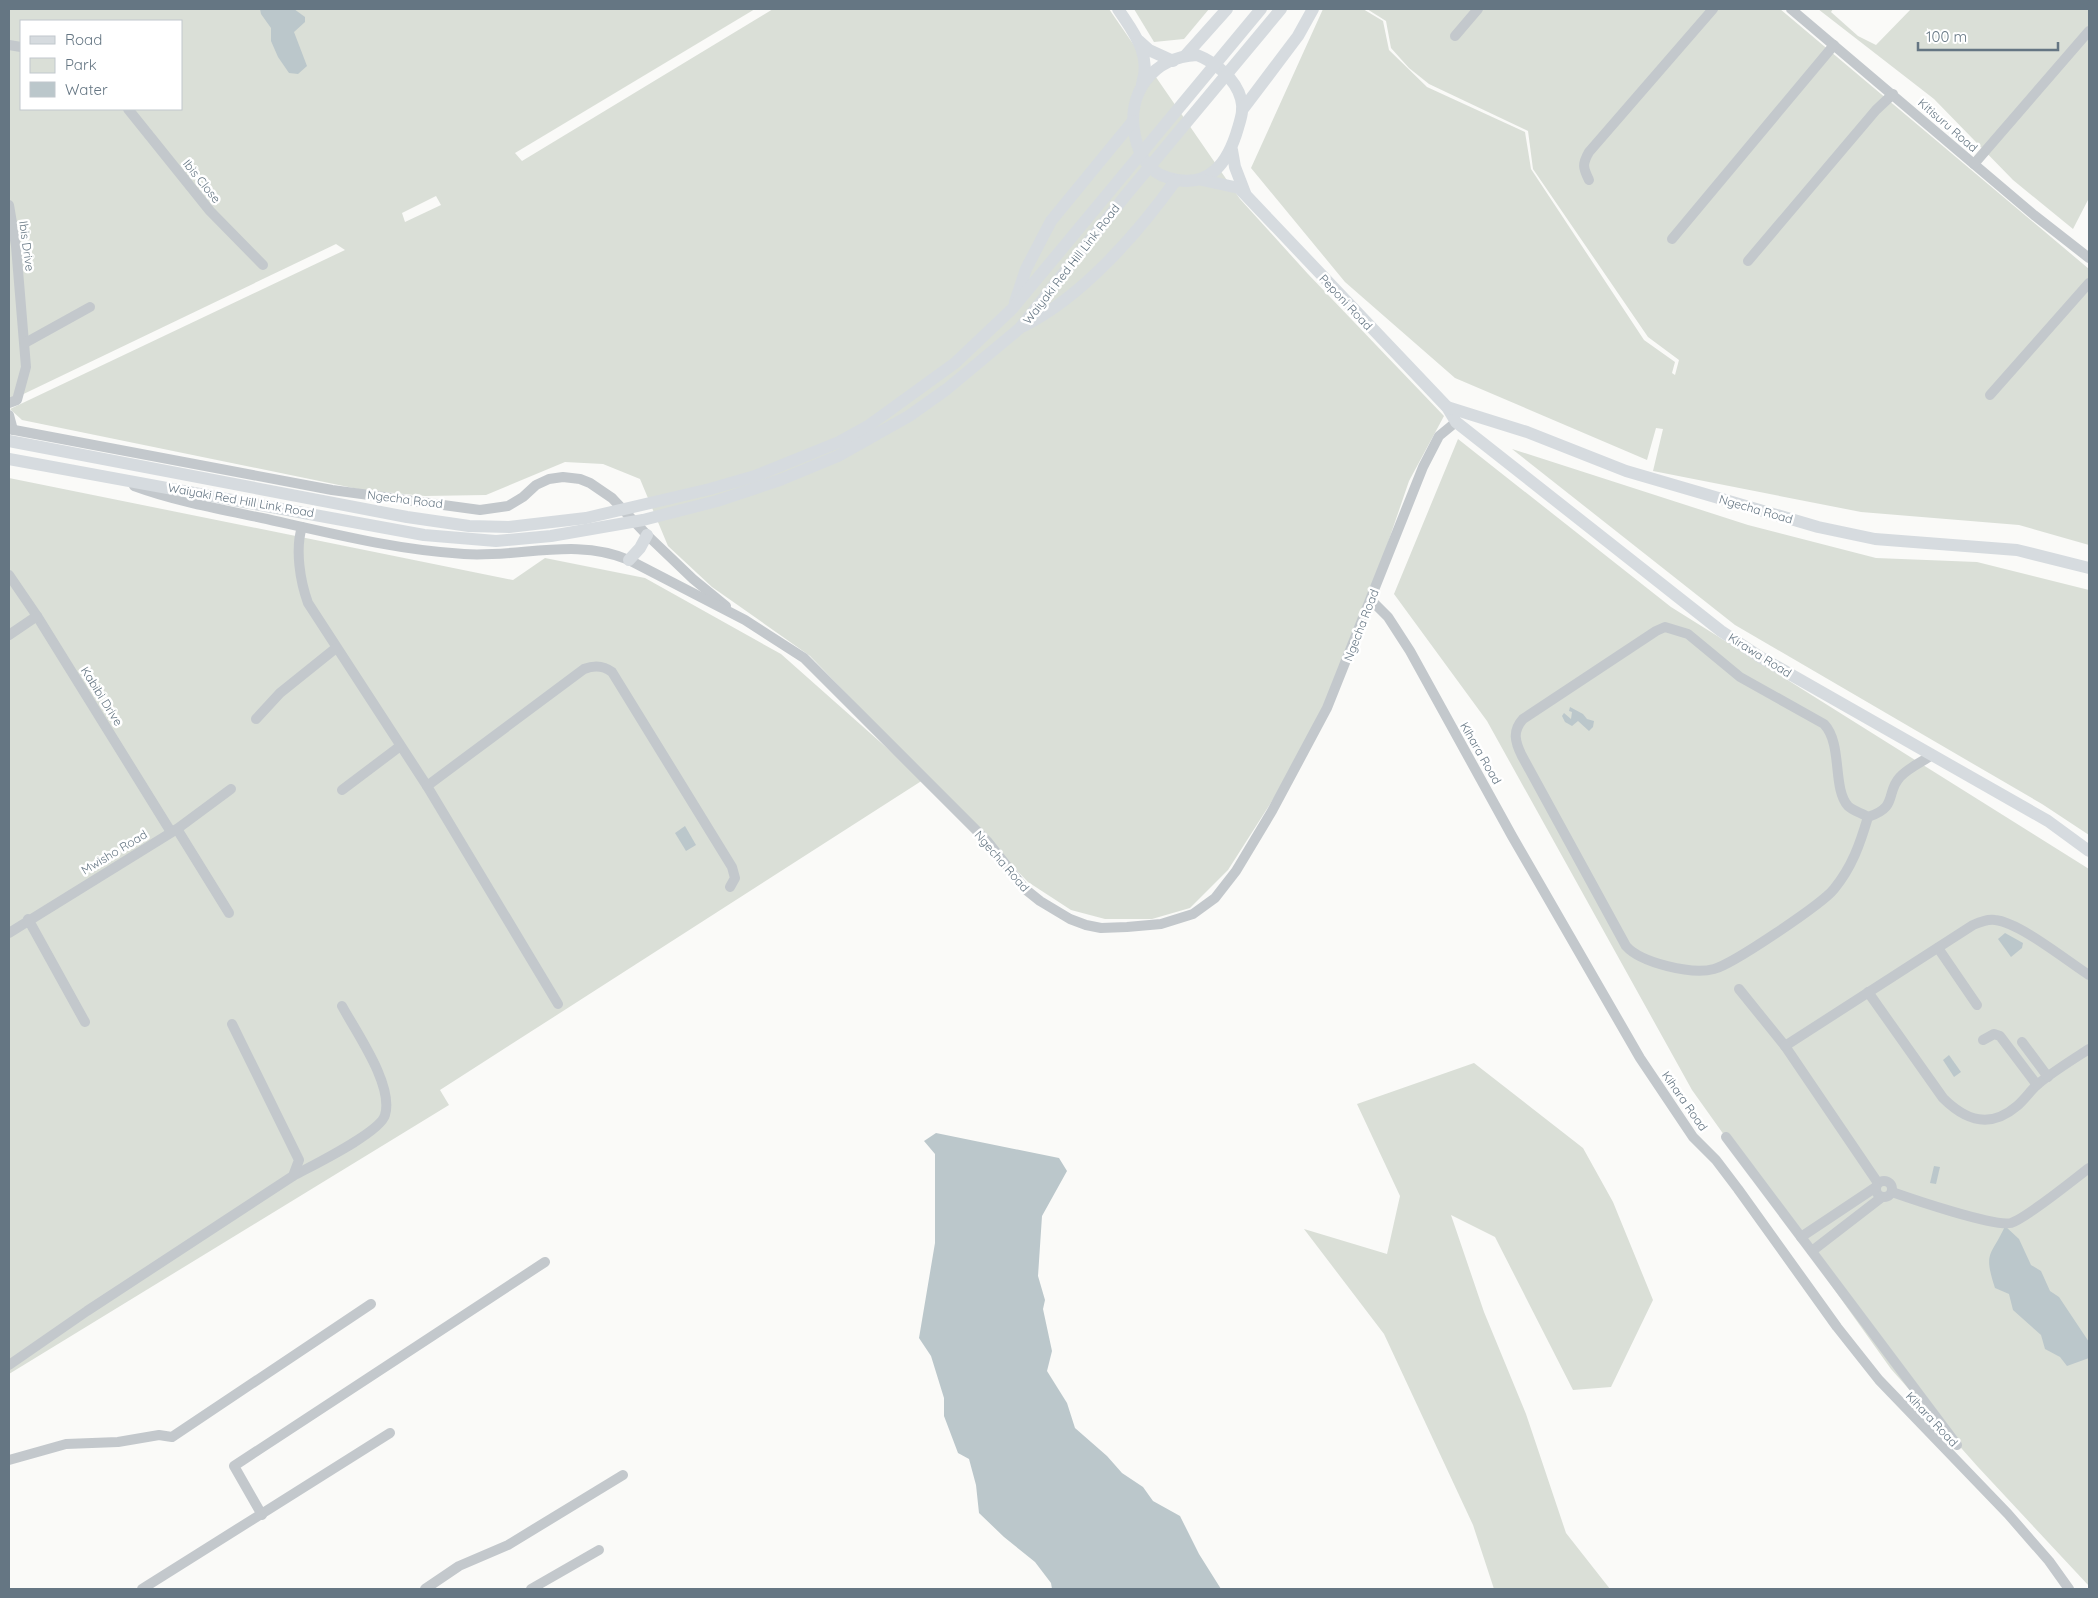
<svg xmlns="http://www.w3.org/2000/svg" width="2098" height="1598" viewBox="0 0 2098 1598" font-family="Quicksand,sans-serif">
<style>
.green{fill:#dadfd7;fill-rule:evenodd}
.water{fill:#bbc7cb}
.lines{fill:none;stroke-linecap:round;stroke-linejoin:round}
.minor{stroke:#c3c8cc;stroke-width:10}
.major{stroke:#d6dbdf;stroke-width:12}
.labels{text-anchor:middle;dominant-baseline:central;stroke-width:5;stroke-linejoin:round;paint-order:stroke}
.street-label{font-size:12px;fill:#657683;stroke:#fff}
</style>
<rect width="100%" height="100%" fill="#fafaf8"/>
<g class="green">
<path d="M9,9H755L515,153L522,161L773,9H1109L1240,199L1308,274L1444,416L1409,481L1381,563L1314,735L1228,870L1190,908L1152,919H1105L1071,910L1028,882L810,656L712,587L668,546L640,479L603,464L565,462L486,495L425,496L363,490L22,420L10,409L345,250L336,244L9,401ZM21,21H181V109H21ZM436,196L441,205L405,222L402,213Z"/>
<path d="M1134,9H1209L1184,39L1154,42Z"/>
<path d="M1323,9H1363L1383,21L1389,50L1427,87L1525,132L1531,169L1644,340L1675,362L1672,373L1675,375L1679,360L1648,337L1533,169L1528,131L1429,84L1409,68L1391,48L1386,21L1367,9H1780L2089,269V545L2019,525L1861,512L1653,471L1663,429L1656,428L1647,460L1455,378L1345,282L1251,168Z"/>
<path d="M1818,9H1833L1831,12L1858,36L1876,45L1911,9H2089V198L2073,229L2013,180L1934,99Z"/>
<path d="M1458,439L1671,607L2089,869V1586L1978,1467L1891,1369L1692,1090L1487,721L1394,594Z"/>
<path d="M1512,449L1748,525L1876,558L1977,562L2089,590V835L2042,804L1735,625Z"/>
<path d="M9,478L513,580L545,558L645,578L781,654L923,780L440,1090L449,1105L9,1374Z"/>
<path d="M1474,1063L1583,1148L1613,1202L1653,1300L1611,1387L1573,1390L1495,1237L1451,1215L1484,1312L1526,1414L1566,1533L1610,1589H1494L1473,1525L1384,1334L1304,1229L1387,1254L1400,1196L1357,1104Z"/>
</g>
<g class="water">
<path d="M260,9H294L305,17V22L294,32L307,66L298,74L289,73L278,57L271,41V28L261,14Z"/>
<path d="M1570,707L1583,714L1587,719L1594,721L1593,727L1589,731L1578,721L1572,726L1565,722L1562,716L1564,713L1571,719L1572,712L1569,711Z"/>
<path d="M685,826L696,845L686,851L675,833Z"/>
<path d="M2005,933L2023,943L2022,948L2011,957L1998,939Z"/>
<path d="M1949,1055L1961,1072L1954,1077L1943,1060Z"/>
<path d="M936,1133L1059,1158L1067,1171L1042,1216L1038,1276L1045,1300L1043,1309L1052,1351L1047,1371L1067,1403L1075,1428L1107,1456L1122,1473L1143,1487L1153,1501L1180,1516L1199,1554L1221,1589H1052L1051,1583L1035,1562L1004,1537L979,1513L976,1485L969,1459L958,1453L944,1416V1398L931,1356L919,1338L935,1243V1154L924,1141Z"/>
<path d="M1934,1166L1940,1167L1936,1184L1930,1183Z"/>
<path d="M2005,1226L2019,1239L2031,1265L2041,1271L2050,1291L2059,1297L2089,1342V1358L2067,1366L2060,1357L2045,1349L2041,1335L2013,1310L2009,1294L1995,1288C1983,1251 1991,1257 2005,1226Z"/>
</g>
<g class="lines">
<g class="minor">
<path d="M1791,9L2034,215L2089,258"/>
<path d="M1455,36L1478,9"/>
<path d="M9,45L21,47"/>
<path d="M128,109L210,211L263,265"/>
<path d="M1974,164L2089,31"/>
<path d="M1589,180C1583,168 1582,164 1589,152L1713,9"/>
<path d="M9,205L16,246L26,367L17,400L9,403"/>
<path d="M1672,239L1834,45"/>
<path d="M1748,261L1876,110L1893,94"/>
<path d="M25,343L90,307"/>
<path d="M1990,395L2089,283"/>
<path d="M9,415L13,430"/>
<path d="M9,429L332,490L480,510L508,506L523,497L536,485L549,479L563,477L580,479L590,483L612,498L647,535L693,579L726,606"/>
<path d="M134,486C175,501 219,509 262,518C329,533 396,550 464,554C519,558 576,537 629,560L745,620L804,658L988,842L1025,889L1040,901L1070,919L1086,925L1101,928L1127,927L1161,924L1193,914L1215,898L1236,871L1272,811L1327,708L1423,467L1439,436L1456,422"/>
<path d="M302,527C295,549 300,581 308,603L427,786L558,1004"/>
<path d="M9,575L37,616L171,832"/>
<path d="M1371,600L1388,617L1410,651L1512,836L1640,1058L1693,1137L1716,1160L1738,1189L1837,1327L1879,1380L2008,1514L2049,1561L2069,1589"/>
<path d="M1665,627L1688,634L1740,677L1824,724C1843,744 1832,788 1848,806C1853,811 1862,813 1868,817C1860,844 1852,867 1834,889C1822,904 1733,964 1714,969C1692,975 1641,963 1626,946L1522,756C1515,742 1512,731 1523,719L1656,631Z"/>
<path d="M9,635L37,616"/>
<path d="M256,719L280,693L336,648"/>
<path d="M427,786L584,669C594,665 603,665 612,672L732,867L735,878L730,887"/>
<path d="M342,790L399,747"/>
<path d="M1868,817C1899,807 1885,793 1900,777C1908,768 1922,762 1932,755"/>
<path d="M177,829L229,913"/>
<path d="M28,919L85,1022"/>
<path d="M9,933L177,829L231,789"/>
<path d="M1938,948L1977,1005"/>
<path d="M1739,989L1785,1046L1878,1183"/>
<path d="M1868,992L1943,1098C1966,1121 1990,1129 2017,1106C2025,1099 2031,1090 2038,1084C2054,1071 2072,1060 2089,1049"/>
<path d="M1983,1040L1994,1034L2000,1036L2037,1085"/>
<path d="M2022,1042L2048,1077"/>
<path d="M1785,1046L1973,925C1980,922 1987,919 1995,920C2019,922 2067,961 2089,975"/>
<path d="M1726,1137L1957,1445"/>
<path d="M293,1176C311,1166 380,1133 385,1115C394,1085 356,1032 342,1006"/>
<circle cx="1884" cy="1189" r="8"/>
<path d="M1892,1192C1912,1199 1994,1227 2011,1223C2027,1218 2073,1180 2089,1168"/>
<path d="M1801,1237L1876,1187"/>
<path d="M1812,1251L1882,1197"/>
<path d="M9,1365L87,1311L293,1176L299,1160L232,1024"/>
<path d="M9,1460L66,1444L118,1442L159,1435L172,1437L371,1304"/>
<path d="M262,1515L234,1466L545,1262"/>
<path d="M142,1589L390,1433"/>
<path d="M425,1589L459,1566L508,1545L623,1475"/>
<path d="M531,1589L599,1550"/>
</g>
<g class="major">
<path d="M1118,9C1133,32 1152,54 1142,84"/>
<path d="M1139,41L1149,50L1173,61"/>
<path d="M1197,55C1215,62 1236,79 1241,99C1244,109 1241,118 1238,128C1228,163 1209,190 1169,178C1149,173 1139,155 1135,136C1126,94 1152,57 1197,55Z"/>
<path d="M1185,56L1227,9"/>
<path d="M1243,109L1298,36L1313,9"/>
<path d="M1232,150L1235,167L1245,193"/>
<path d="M1202,180L1239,188L1447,407L1456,422L1721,631L1760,657L2048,821L2089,851"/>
<path d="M1015,302L1026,269L1051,221L1133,121"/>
<path d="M1024,326C1083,296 1138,233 1176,180"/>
<path d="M1447,407L1527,432L1626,471L1818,527L1875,539L2017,550L2089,568"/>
<path d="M9,441L407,517L469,526L509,527L586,518L710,489L755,476L839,442L868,426L955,363L1012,309L1261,9"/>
<path d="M9,459L424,535L496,541L551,536L643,520L717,501L780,480L838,456L909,416L947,389L1020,328L1126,195L1281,9"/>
<path d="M629,560L640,548L647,535"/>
</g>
</g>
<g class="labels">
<g class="street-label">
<text transform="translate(1948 125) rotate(41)">Kitisuru Road</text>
<text transform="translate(202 181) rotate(51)">Ibis Close</text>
<text transform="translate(27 246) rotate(82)">Ibis Drive</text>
<text transform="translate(1071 264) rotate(-52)">Waiyaki Red Hill Link Road</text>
<text transform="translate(1346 302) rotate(47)">Peponi Road</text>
<text transform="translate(405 499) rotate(7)">Ngecha Road</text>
<text transform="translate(241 500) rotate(10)">Waiyaki Red Hill Link Road</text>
<text transform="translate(1756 509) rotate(16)">Ngecha Road</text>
<text transform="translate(1361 625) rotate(-69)">Ngecha Road</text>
<text transform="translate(1760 655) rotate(32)">Kirawa Road</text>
<text transform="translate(102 696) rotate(58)">Kabibi Drive</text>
<text transform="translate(1481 753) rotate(60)">Kihara Road</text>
<text transform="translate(114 852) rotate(-31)">Mwisho Road</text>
<text transform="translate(1002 861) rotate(49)">Ngecha Road</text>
<text transform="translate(1685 1101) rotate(55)">Kihara Road</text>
<text transform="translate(1932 1419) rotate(47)">Kihara Road</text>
</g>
</g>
<rect width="2098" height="1598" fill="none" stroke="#657683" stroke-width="20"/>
<rect x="20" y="20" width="162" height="90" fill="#ffffff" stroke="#c1c8cd"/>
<rect x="30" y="36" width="25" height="8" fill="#d6dbdf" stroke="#c1c8cd"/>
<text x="65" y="45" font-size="15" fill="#657683">Road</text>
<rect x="30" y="58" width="25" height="15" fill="#dadfd7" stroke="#c1c8cd"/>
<text x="65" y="70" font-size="15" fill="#657683">Park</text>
<rect x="30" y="82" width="25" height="15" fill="#bbc7cb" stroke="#c1c8cd"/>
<text x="65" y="95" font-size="15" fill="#657683">Water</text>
<path d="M1918 42v8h140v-8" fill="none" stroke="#657683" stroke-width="2.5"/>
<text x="1926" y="42" font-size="15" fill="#657683" stroke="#ffffff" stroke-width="4" paint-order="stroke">100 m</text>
</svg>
